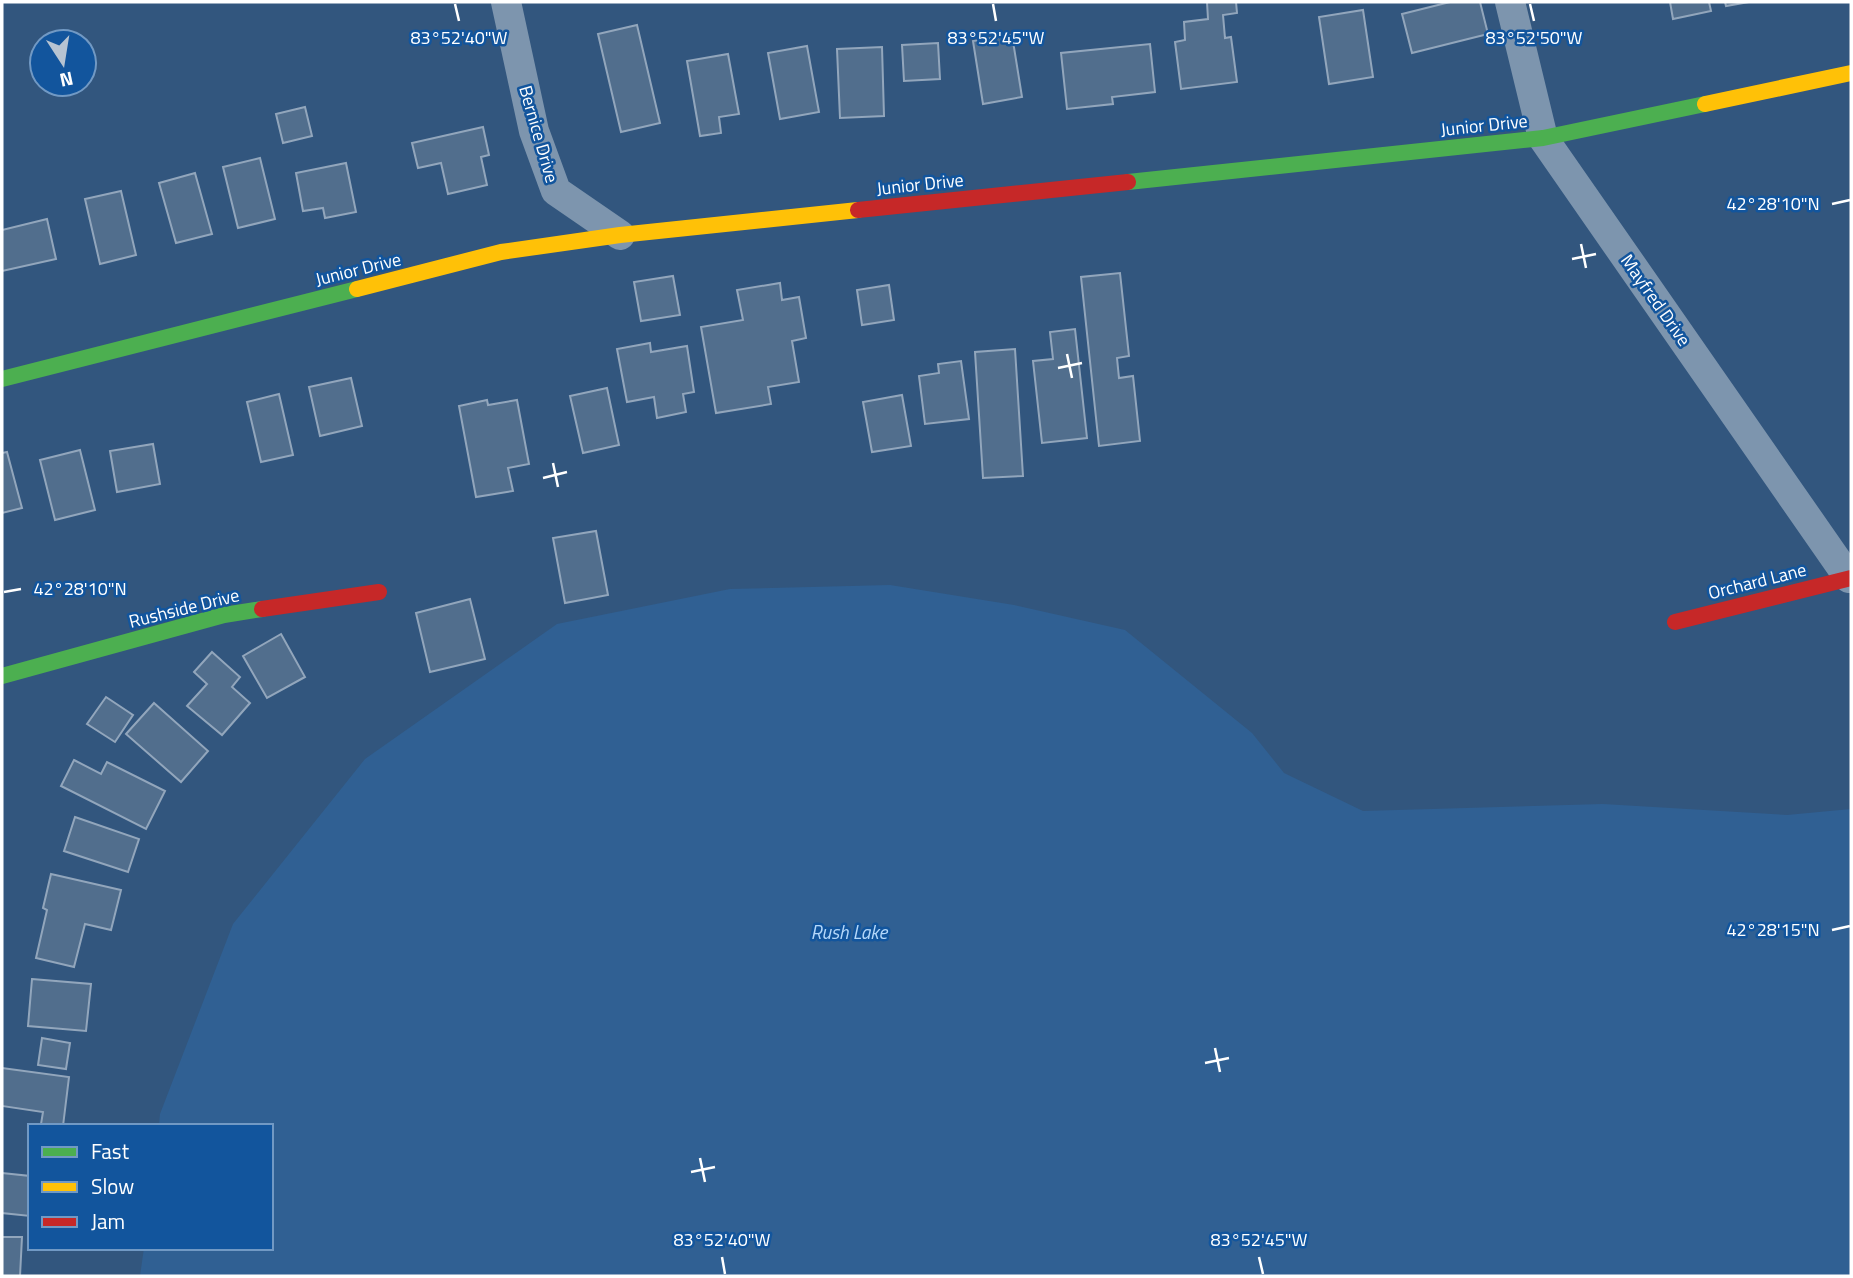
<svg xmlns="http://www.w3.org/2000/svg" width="1853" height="1278" viewBox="0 0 1853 1278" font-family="'Titillium Web',sans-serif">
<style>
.water{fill:#306093}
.building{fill:#516e8d;stroke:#92a6bc;stroke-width:2}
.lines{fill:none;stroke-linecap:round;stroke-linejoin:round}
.street{stroke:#7d95ae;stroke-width:30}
.fast{stroke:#4caf50;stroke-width:16}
.slow{stroke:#ffc107;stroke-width:16}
.jam{stroke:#c62828;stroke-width:16}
.ticks{fill:none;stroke:#fff;stroke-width:2.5}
.labels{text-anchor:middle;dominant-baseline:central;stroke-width:5;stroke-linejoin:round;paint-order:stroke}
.street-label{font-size:18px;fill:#fff;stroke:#12559d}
.water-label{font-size:19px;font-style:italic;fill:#b5d8fa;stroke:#12559d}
.ticks-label{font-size:18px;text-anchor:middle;fill:#fff;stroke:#12559d;stroke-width:5;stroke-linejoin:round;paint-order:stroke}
</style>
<rect width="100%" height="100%" fill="#32567e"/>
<path class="water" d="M890,585L1014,605L1125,630L1252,733L1284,773L1363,811L1603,804L1787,815L1851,809V1276H140L144,1248H271V1126H159L160,1114L233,924L365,759L557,624L730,589Z"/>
<g class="building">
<path d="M1207,2H1236L1237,13L1223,15L1225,38L1231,37L1237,82L1181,89L1175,42L1185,40L1184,22L1208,19Z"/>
<path d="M1450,2H1480L1488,34L1412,53L1402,14Z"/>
<path d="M1670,2H1709L1711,11L1673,19Z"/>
<path d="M1725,2H1749L1726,6Z"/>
<path d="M1363,10L1373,77L1329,84L1319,17Z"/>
<path d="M637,25L660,123L621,132L598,34Z"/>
<path d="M1012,35L1022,97L983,104L973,41Z"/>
<path d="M938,43L940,79L904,81L902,45Z"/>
<path d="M1150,44L1155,92L1112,97L1113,104L1067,109L1061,53Z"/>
<path d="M807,46L819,112L780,119L768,53Z"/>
<path d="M882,47L884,116L840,118L837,49Z"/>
<path d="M728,54L739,114L719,117L721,133L700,136L687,61Z"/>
<path d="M305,107L312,136L283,143L276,114Z"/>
<path d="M483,127L489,155L481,157L487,185L448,194L441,163L418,168L412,143Z"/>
<path d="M260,158L275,219L238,228L223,167Z"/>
<path d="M346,163L356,212L325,218L323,208L303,211L296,173Z"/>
<path d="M195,173L212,234L176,243L159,183Z"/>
<path d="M121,191L136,255L100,264L85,199Z"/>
<path d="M47,219L56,259L2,271V230Z"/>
<path d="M1120,273L1129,356L1117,358L1119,378L1133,376L1140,441L1099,446L1081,277Z"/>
<path d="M673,276L680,315L641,321L634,282Z"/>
<path d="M780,283L782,300L799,297L806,338L792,341L799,382L768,387L771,404L716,413L701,327L743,320L737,290Z"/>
<path d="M889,285L894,320L862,325L857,290Z"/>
<path d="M1075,329L1087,438L1042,443L1033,361L1053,359L1050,332Z"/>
<path d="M650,343L651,352L687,346L694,392L683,394L686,412L657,418L654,397L627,402L617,349Z"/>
<path d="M1015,349L1023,476L983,478L975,352Z"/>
<path d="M961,361L969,419L925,424L919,376L939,373L938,364Z"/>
<path d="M351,378L362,426L320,436L309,387Z"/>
<path d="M607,388L619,445L583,453L570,396Z"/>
<path d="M279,394L293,455L261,462L247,402Z"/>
<path d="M902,395L911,446L872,452L863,402Z"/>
<path d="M487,400L488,405L517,400L529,464L508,468L513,491L476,497L459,406Z"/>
<path d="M153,444L160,484L117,492L110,451Z"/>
<path d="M80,450L95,510L55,520L40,460Z"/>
<path d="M7,452L22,508L2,513V453Z"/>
<path d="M596,531L608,595L565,603L553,538Z"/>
<path d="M470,599L485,659L430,672L416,613Z"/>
<path d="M281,634L305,677L267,698L243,656Z"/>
<path d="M212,652L240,677L232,687L250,703L222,735L187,706L207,684L194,672Z"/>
<path d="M106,697L133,715L115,742L87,724Z"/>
<path d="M154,703L208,751L181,782L126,734Z"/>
<path d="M74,760L101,774L107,762L165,791L146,829L61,786Z"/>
<path d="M75,817L139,839L128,872L64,851Z"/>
<path d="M51,874L121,890L111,930L85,924L74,967L36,958L47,910L43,908Z"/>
<path d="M32,979L91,984L86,1031L28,1026Z"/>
<path d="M42,1038L70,1043L66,1069L38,1065Z"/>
<path d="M2,1068L69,1077L63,1126L41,1124L43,1112L2,1106Z"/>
<path d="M2,1173L30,1176V1216L2,1213Z"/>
<path d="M2,1237H22L20,1276H2Z"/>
</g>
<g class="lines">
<g class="street">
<path d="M506,2L534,131L556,191L620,235"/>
<path d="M1510,2L1543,138L1849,578"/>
</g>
<g class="fast">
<path d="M1128,182L1543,138L1705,104"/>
<path d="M2,379L357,289"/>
<path d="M2,676L224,615L262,609"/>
</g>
<g class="slow">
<path d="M1705,104L1851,73"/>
<path d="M357,289L501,252L620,235L858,210"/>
</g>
<g class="jam">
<path d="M858,210L1128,182"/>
<path d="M262,609L379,592"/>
<path d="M1675,622L1851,578"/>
</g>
</g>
<path class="ticks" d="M455,4L459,21M993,4L996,21M1530,4L1534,21M1832,204L1850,200M1581,244L1586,268M1572,259L1596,254M1067,354L1072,378M1058,368L1082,363M553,463L558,487M543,478L567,472M4,592L21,589M1832,930L1850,926M1215,1048L1220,1072M1205,1063L1229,1058M700,1158L705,1182M691,1172L715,1167M722,1257L725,1274M1259,1257L1263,1274"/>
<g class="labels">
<g class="street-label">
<text transform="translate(1484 125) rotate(-6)">Junior Drive</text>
<text transform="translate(539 134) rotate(74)">Bernice Drive</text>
<text transform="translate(920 184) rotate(-6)">Junior Drive</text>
<text transform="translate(358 269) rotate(-14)">Junior Drive</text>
<text transform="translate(1656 300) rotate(55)">Mayfred Drive</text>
<text transform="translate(1757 581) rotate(-14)">Orchard Lane</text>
<text transform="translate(184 608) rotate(-14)">Rushside Drive</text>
</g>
<g class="water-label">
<text x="849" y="931">Rush Lake</text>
</g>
</g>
<g class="ticks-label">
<text x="459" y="44">83°52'40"W</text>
<text x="996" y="44">83°52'45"W</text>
<text x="1534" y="44">83°52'50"W</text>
<text x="1773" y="210">42°28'10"N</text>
<text x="80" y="595">42°28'10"N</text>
<text x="1773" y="936">42°28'15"N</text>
<text x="722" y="1246">83°52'40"W</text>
<text x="1259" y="1246">83°52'45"W</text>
</g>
<rect width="1853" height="1278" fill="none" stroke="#ffffff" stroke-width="7"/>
<rect x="28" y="1124" width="245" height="126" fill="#12559d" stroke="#7199c4" stroke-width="2"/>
<rect x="42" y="1147" width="35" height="10" fill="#4caf50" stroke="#7199c4" stroke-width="2"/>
<text x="91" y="1159" font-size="21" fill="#ffffff">Fast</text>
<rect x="42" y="1182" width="35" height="10" fill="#ffc107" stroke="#7199c4" stroke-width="2"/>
<text x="91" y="1194" font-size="21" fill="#ffffff">Slow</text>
<rect x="42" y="1217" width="35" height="10" fill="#c62828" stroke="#7199c4" stroke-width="2"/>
<text x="91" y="1229" font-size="21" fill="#ffffff">Jam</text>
<g transform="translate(63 63) rotate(168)"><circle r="33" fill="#12559d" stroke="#7199c4" stroke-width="2"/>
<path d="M0-5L12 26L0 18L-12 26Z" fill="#b7c4d2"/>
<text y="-10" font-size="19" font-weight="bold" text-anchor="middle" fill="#ffffff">N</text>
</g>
</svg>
